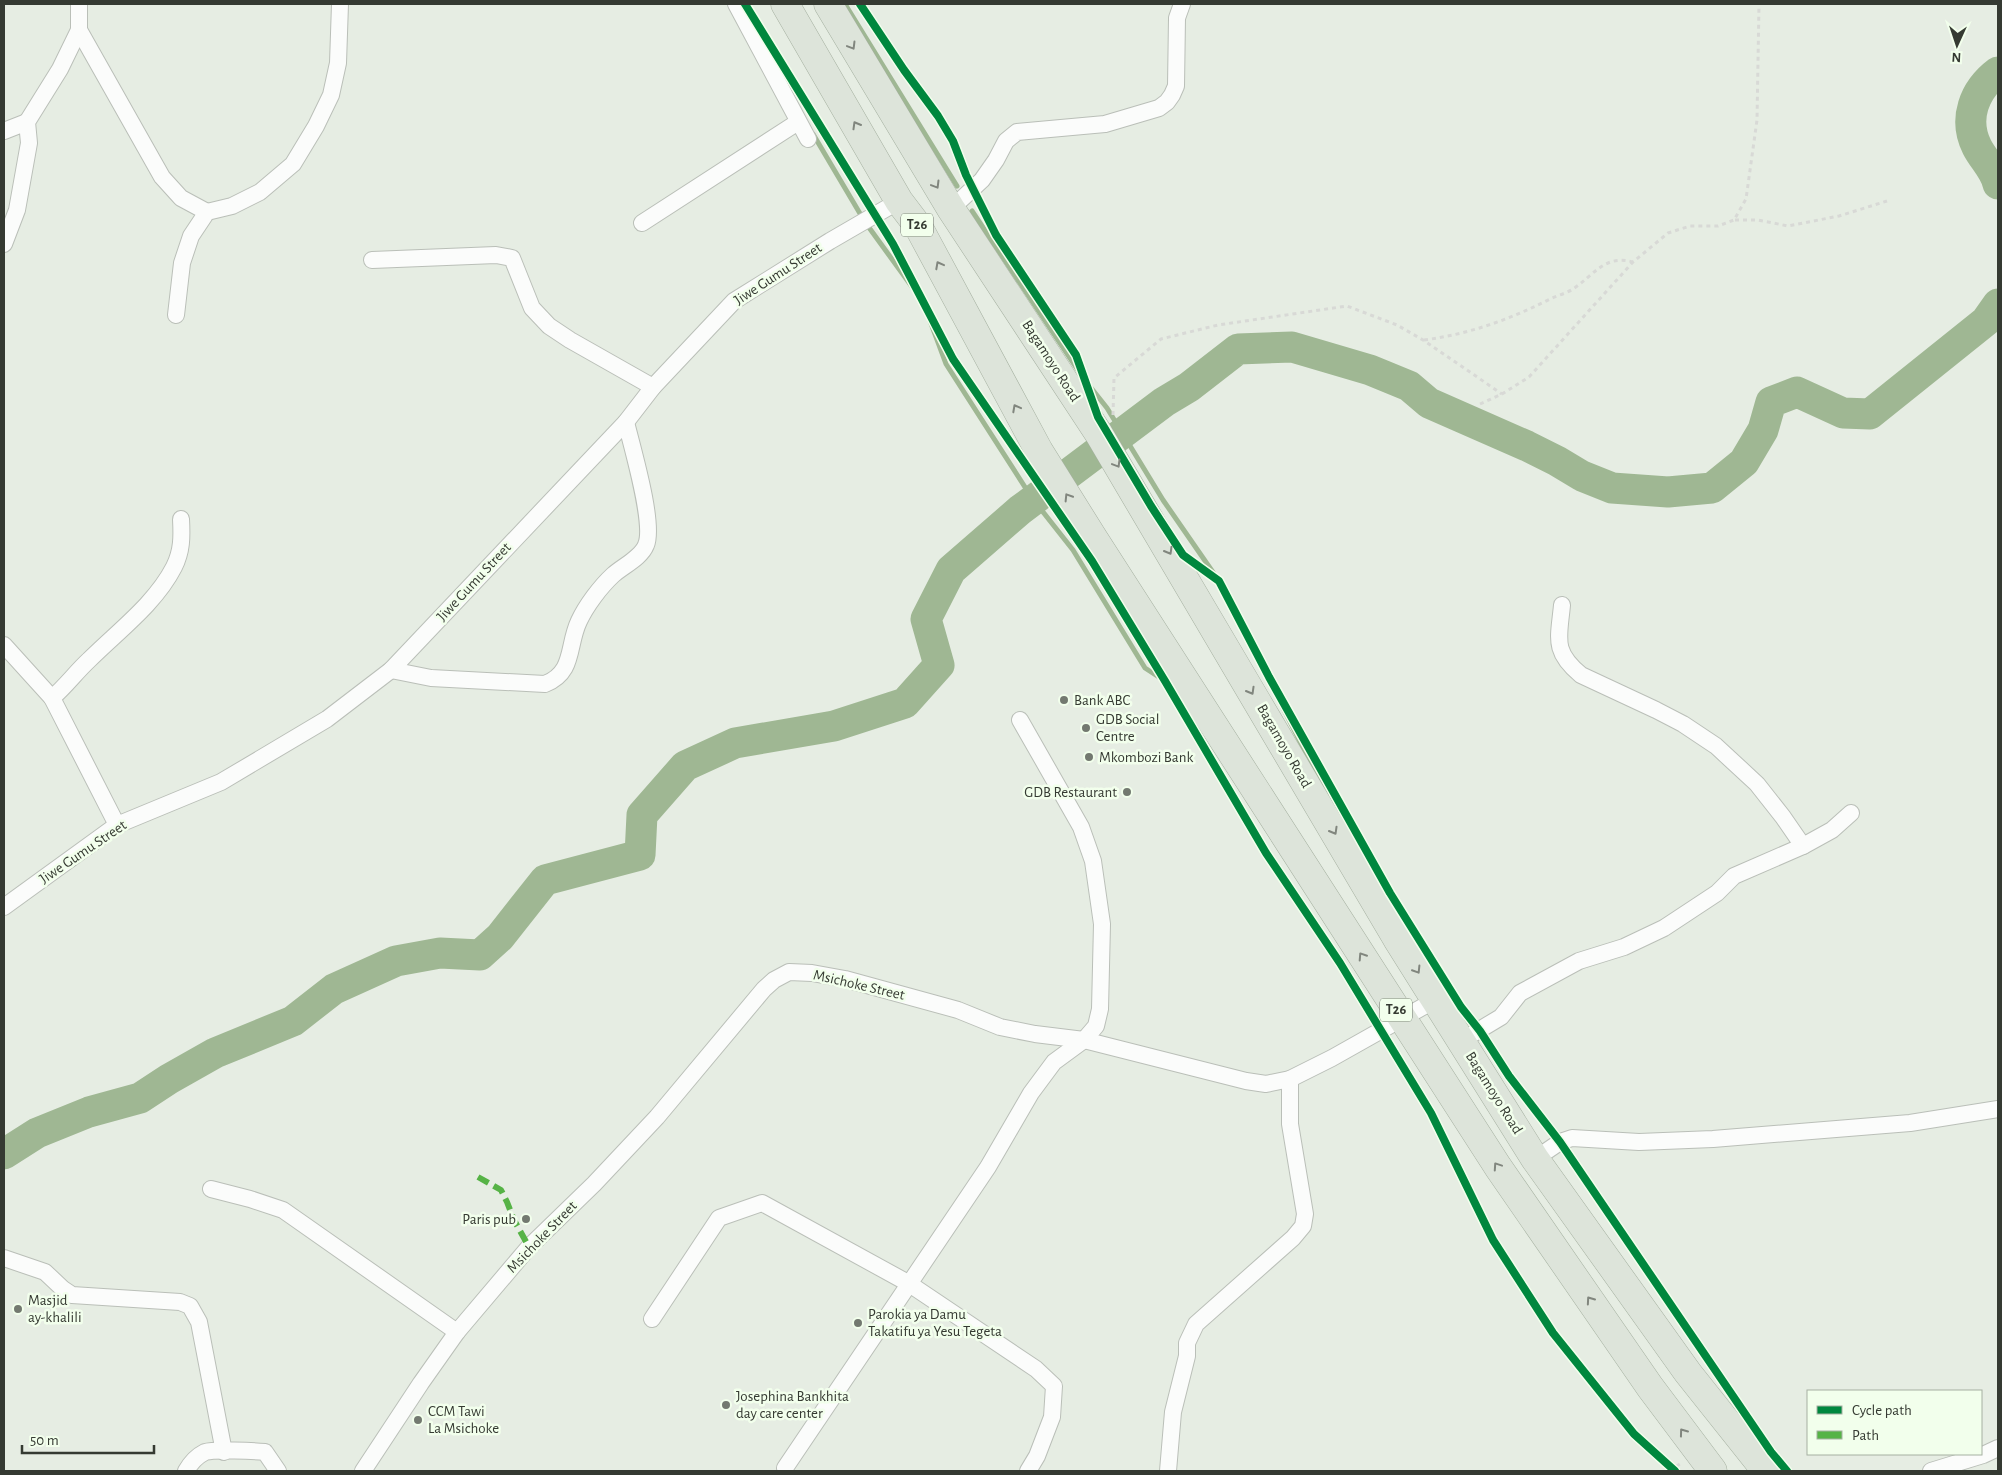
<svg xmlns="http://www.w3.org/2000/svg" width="2002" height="1475" viewBox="0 0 2002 1475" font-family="'Alegreya Sans',sans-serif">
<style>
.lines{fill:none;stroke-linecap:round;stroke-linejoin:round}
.stream{stroke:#9fb793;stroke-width:5}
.river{stroke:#9fb793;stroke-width:31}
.minor-casing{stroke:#babfb8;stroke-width:18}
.trunk-casing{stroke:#a5b0a0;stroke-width:29}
.path{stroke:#d8d9d6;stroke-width:3;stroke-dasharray:4 4;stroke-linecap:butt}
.minor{stroke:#fbfcfb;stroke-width:16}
.trunk{stroke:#dde4da;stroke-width:28}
.quiet{stroke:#56b346;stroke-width:6;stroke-dasharray:12 6;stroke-linecap:butt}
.cycleway-casing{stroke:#f2ffec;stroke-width:11}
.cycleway{stroke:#00873e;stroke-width:8}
.oneway{stroke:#81867e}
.poi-dot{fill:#737970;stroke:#f2ffec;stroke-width:2}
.labels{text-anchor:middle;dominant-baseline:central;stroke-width:5;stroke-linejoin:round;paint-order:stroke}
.shield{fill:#f2ffec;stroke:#6e756a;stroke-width:1}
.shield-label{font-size:14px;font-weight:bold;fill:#353a32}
.street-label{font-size:15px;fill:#353a32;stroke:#f2ffec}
.poi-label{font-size:15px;fill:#353a32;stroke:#f2ffec;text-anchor:start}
</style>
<rect width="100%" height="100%" fill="#e6ede3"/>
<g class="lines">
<g class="stream">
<path d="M845,4L957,186"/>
<path d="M813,134L865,222L923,302L946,364L1032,498L1073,550L1145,668L1165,681"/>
<path d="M972,211L1084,379L1107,408L1163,500L1219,581L1327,795"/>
</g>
<g class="river">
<path d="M1998,72C1974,90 1963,119 1977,147C1983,159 1995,170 1998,184"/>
<path d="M4,1154L37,1133L89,1112L140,1098L169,1079L215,1053L293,1021L334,989L396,961L440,953L480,955L500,937L545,880L640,855L642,815L685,766L735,743L834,726L905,703L939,665L926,619L951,570L1020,510L1164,402L1189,387L1238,349L1292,347L1370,370L1409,386L1429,403L1527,446L1557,461L1582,476L1612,488L1668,492L1712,488L1744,462L1763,430L1771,402L1797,392L1843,413L1870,414L1986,321L1998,304"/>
</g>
<g class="minor-casing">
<g id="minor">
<path d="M79,4V30L162,177L181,198L207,212"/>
<path d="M736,4L808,139"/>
<path d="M4,131L27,122"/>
<path d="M951,209L982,180L996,160L1006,141L1017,132L1105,124L1159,108L1167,102L1172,95L1176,86L1177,18L1182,4"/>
<path d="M642,223L798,122"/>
<path d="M4,244L17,210L29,143L27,122L60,69L79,30"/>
<path d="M372,260L496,255L512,258L532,308L549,326L570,340L653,387"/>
<path d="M176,315L182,263L191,236L207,212L232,206L260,192L293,164L316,126L331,95L338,63L340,4"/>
<path d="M1562,605C1559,638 1552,651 1581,675L1656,710L1683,724L1716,746L1757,784L1783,817L1803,846"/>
<path d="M4,645L52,698L117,825"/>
<path d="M391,670L431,678L545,684C575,672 567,646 579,621C586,606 600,587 613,575C623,566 641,558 646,545C655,524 632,447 626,422"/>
<path d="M52,698C66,686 76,672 89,660C118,631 155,604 174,567C182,551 182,537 181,519"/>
<path d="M4,907L117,825L221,782L327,719L391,670L626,422L653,387L734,301L830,241L899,201"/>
<path d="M1461,1041L1501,1017L1520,993L1579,961L1624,947L1664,928L1717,893L1734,876L1803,846L1832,830L1851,813"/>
<path d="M1535,1159L1560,1142L1572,1138L1639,1142L1713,1139L1910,1123L1998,1109"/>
<path d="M211,1189L250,1199L283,1210L457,1332"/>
<path d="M4,1258L45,1272L63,1289L72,1295L180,1302L190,1306L199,1322L224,1452"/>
<path d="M652,1319L719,1218L762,1203L908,1283L1036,1369L1054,1386L1052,1417L1037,1456L1028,1471"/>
<path d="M785,1468L988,1167L1031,1093L1054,1062L1084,1040L1096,1026L1100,1009L1102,924L1093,861L1081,827L1020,720"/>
<path d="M186,1471C190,1464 197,1456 205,1452C214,1449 254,1451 265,1452L278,1471"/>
<path d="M363,1471L421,1383L457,1332L529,1247L594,1184L657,1117L764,989L774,980L789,972L812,973L845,979L958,1010L1000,1027L1035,1034L1084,1040L1246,1081L1266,1084L1290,1079L1332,1058L1435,1000"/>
<path d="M1168,1471L1173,1412L1187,1356V1343L1196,1324L1293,1238L1303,1226L1305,1214L1290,1124V1079"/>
<path d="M1931,1471L1983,1455L1998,1448"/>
</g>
</g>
<g class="trunk-casing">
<g id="trunk">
<path d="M785,4L899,201L918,226L1039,451L1094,539L1498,1167L1650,1387L1713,1471"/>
<path d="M828,4L951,209L1099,434L1397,939L1535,1159L1688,1373L1766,1471"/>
</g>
</g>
<g class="path">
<path d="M1735,220H1758L1788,226L1839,216L1887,201"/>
<path d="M1424,340C1470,334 1511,319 1552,298C1559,295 1567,293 1573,289C1594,275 1605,254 1633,262"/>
<path d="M1480,404L1502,394L1529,377L1633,262L1668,233L1690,226H1718L1734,220L1746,199L1757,120L1759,4"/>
<path d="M1113,415L1114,378L1161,339L1218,325L1347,306L1397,325L1423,340L1502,394"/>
<path d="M1670,1471L1681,1463"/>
</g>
<use href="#minor" class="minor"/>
<use href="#trunk" class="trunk"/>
<path class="quiet" d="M478,1177L501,1190L507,1202L514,1220L529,1247"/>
<g class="cycleway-casing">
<g id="cycleway">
<path d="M745,4L893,244L953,359L1092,561L1165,681L1266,853L1340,963L1431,1113L1493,1240L1553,1333L1634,1434L1675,1471"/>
<path d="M860,4L904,70L938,116L953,141L966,175L996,235L1076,355L1098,417L1151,506L1183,555L1219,581L1269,677L1390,893L1461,1007L1480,1031L1509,1076L1560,1142L1771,1452L1787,1471"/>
</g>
</g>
<use href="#cycleway" class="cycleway"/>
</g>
<defs><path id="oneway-chevron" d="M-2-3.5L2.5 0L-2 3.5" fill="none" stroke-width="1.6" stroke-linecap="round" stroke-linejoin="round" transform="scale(1.25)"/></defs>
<g class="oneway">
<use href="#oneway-chevron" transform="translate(852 46) rotate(59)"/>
<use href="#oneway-chevron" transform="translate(856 125) rotate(-120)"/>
<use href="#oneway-chevron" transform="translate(936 185) rotate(59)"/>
<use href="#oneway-chevron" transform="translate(939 265) rotate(-118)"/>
<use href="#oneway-chevron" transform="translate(1016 408) rotate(-118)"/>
<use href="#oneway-chevron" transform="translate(1117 464) rotate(59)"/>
<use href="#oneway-chevron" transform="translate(1068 497) rotate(-122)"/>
<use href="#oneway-chevron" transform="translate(1169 551) rotate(60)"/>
<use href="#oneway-chevron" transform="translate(1251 691) rotate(60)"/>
<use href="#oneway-chevron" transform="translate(1334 831) rotate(60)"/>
<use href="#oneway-chevron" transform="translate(1362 956) rotate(-123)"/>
<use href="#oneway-chevron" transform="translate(1417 970) rotate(58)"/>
<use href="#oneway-chevron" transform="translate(1497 1166) rotate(-124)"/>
<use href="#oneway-chevron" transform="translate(1590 1300) rotate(-125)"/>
<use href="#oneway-chevron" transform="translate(1683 1432) rotate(-126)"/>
</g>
<g class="poi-dot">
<circle cx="1064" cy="700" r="5"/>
<circle cx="1086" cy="728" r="5"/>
<circle cx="1089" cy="757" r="5"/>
<circle cx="1127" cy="792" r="5"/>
<circle cx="526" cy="1219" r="5"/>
<circle cx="18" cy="1309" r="5"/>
<circle cx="858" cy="1323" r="5"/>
<circle cx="726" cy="1405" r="5"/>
<circle cx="418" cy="1420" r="5"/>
</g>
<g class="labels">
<g class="shield">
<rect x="901" y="213.5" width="32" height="23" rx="4"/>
<rect x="1380" y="998.5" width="32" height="23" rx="4"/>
</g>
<g class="shield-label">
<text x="917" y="225">T26</text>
<text x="1396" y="1010">T26</text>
</g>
<g class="street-label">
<text transform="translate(778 274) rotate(-33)">Jiwe Gumu Street</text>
<text transform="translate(1051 361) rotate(57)">Bagamoyo Road</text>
<text transform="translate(474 582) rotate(-47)">Jiwe Gumu Street</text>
<text transform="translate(1284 746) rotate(60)">Bagamoyo Road</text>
<text transform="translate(83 852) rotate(-34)">Jiwe Gumu Street</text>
<text transform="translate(859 985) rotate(13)">Msichoke Street</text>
<text transform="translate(1494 1093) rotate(58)">Bagamoyo Road</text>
<text transform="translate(542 1237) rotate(-46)">Msichoke Street</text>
</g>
<g class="poi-label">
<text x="1074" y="700">Bank ABC</text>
<text x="1096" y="719">GDB Social<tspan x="1096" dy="17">Centre</tspan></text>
<text x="1099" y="757">Mkombozi Bank</text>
<text x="1117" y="792" text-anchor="end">GDB Restaurant</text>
<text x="516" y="1219" text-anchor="end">Paris pub</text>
<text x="28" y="1300">Masjid<tspan x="28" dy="17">ay-khalili</tspan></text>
<text x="868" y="1314">Parokia ya Damu<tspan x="868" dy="17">Takatifu ya Yesu Tegeta</tspan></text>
<text x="736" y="1396">Josephina Bankhita<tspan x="736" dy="17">day care center</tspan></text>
<text x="428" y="1411">CCM Tawi<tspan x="428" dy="17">La Msichoke</tspan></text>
</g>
</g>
<rect width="2002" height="1475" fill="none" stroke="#353a32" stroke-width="10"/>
<rect x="1807" y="1390" width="175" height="65" fill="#f2ffec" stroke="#a6b0a2"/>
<rect x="1817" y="1406" width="25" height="8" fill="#00873e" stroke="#a6b0a2"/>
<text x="1852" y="1415" font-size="15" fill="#353a32">Cycle path</text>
<rect x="1817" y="1431" width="25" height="8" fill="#56b346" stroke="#a6b0a2"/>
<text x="1852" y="1440" font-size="15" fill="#353a32">Path</text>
<g transform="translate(1957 45) rotate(183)" stroke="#f2ffec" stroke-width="4" paint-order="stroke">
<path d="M0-4L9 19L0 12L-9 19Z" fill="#353a32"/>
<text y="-8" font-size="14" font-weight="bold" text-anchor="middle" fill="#353a32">N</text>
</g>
<path d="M22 1445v8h132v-8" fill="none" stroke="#353a32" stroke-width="2.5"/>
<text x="30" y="1445" font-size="15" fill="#353a32" stroke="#f2ffec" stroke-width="4" paint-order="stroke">50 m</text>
</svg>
